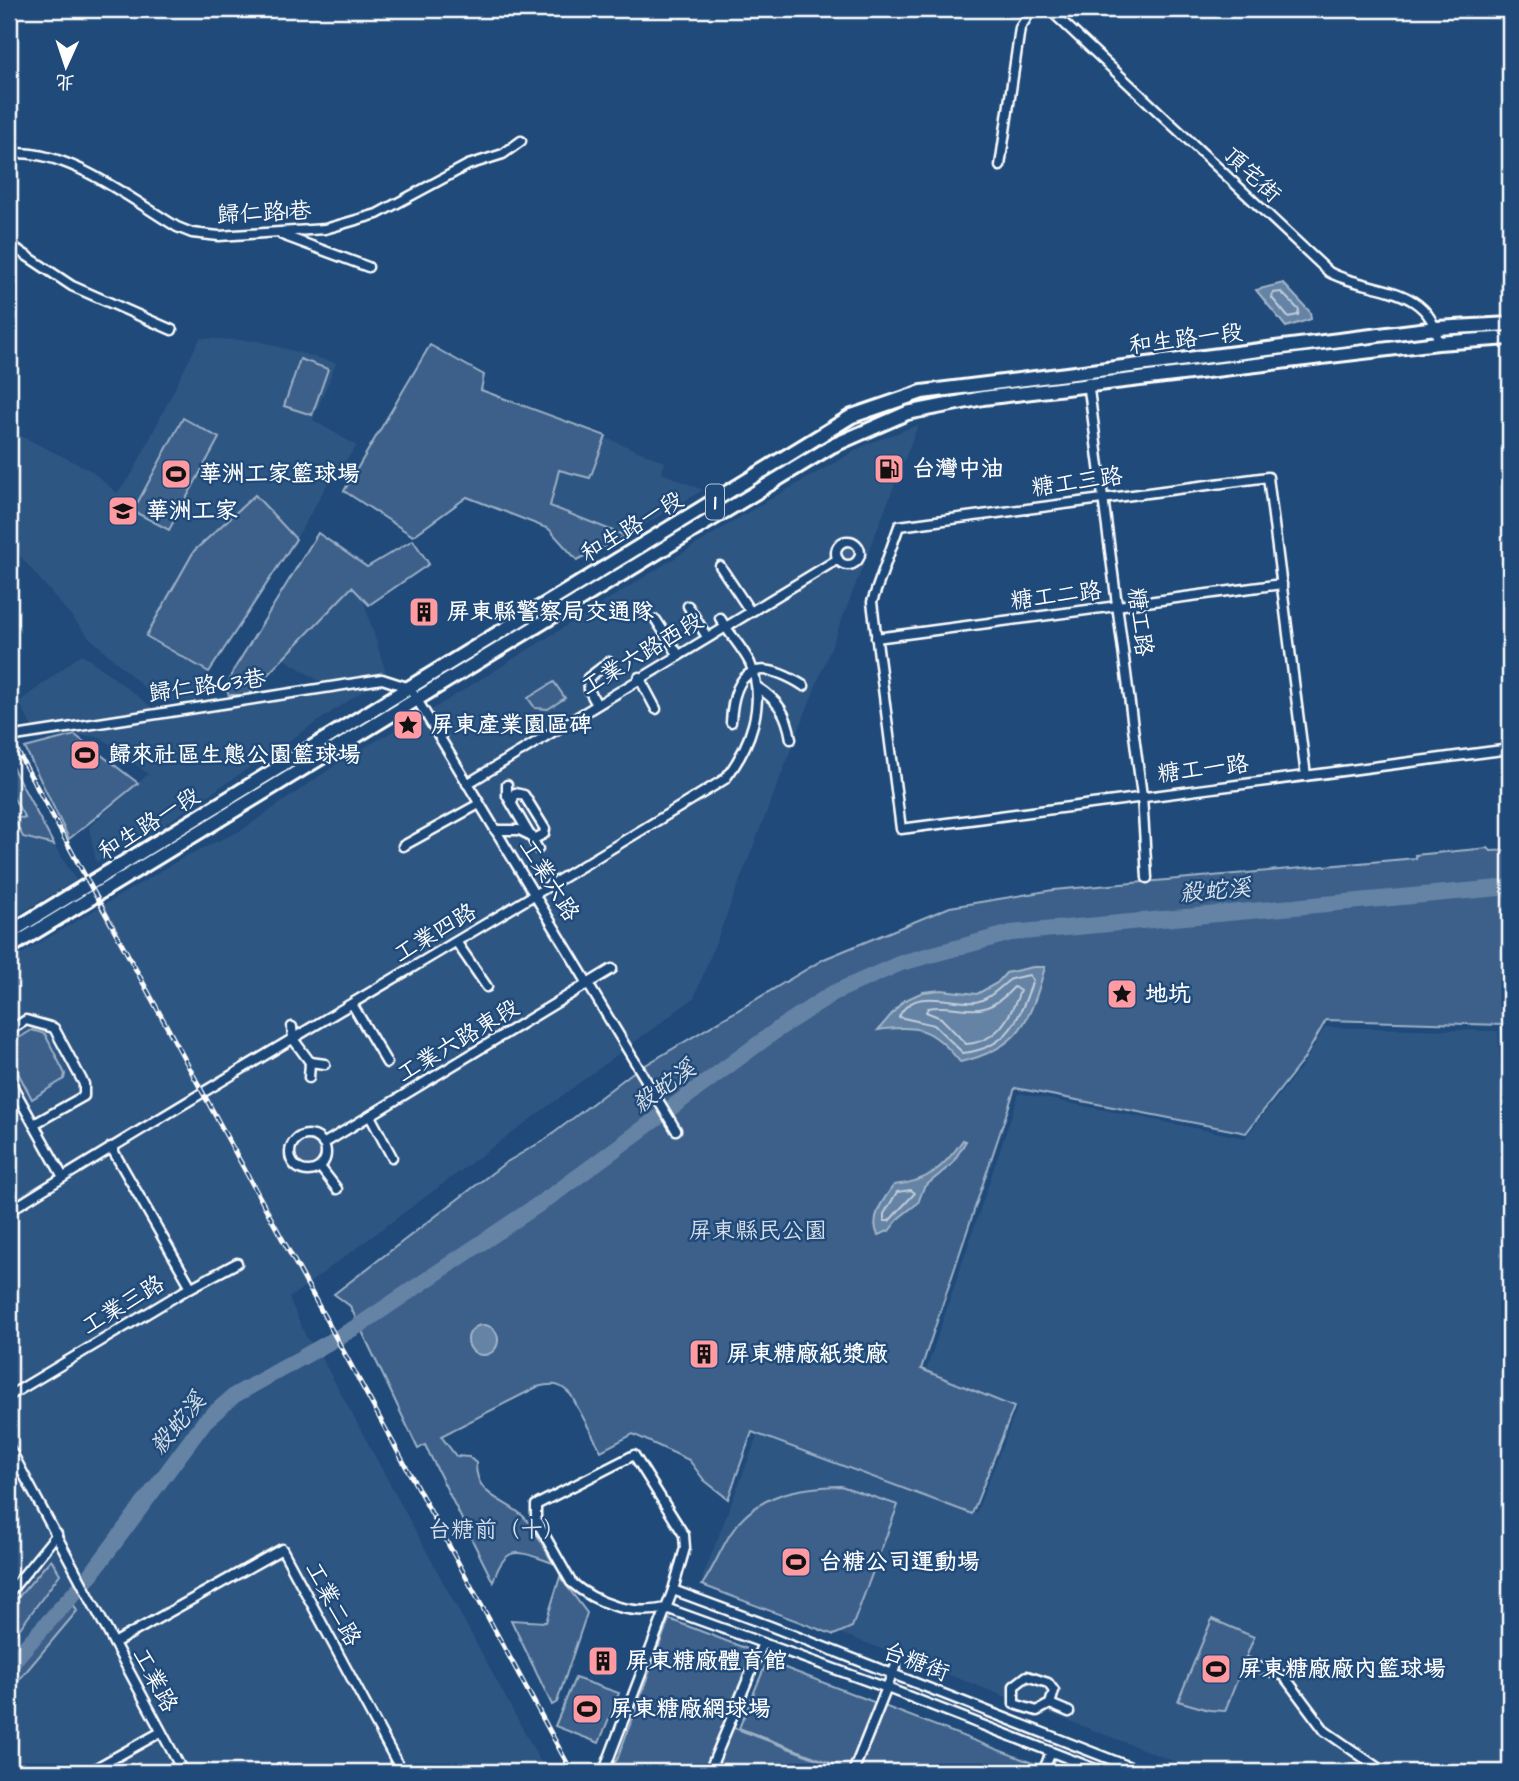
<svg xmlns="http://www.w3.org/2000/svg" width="1519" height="1781" viewBox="0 0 1519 1781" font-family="'Architects Daughter','LXGW WenKai TC',sans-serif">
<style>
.built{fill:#2e5683}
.green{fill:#3c618b;stroke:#9eb0c5;stroke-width:2}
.water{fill:#6583a4;stroke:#a3b5c8;stroke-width:2}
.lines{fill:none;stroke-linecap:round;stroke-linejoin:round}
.shore{stroke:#c1cddb;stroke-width:2}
.river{stroke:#6583a4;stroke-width:16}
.street-casing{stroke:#fff;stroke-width:13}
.primary-casing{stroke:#fff;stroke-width:18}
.street{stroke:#1f4a7a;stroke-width:8}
.primary{stroke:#1f4a7a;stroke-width:12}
.rail-casing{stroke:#fff;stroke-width:5}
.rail{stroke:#1f4a7a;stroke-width:2.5;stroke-dasharray:8;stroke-linecap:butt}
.labels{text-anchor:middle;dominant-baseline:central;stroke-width:5;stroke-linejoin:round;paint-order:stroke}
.shield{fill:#1f4a7a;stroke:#bcc9d7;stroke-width:2}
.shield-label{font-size:21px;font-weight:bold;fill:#fff}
.street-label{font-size:23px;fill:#fff;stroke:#1f4a7a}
.poi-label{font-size:23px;font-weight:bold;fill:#fff;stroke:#1f4a7a;text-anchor:start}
.park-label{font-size:23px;fill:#d8dfe8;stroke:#1f4a7a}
.water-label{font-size:24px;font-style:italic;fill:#d8e0e8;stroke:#1f4a7a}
</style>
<rect width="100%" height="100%" fill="#1f4a7a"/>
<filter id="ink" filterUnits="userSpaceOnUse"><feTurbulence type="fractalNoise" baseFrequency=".0143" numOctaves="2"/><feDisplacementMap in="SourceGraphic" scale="14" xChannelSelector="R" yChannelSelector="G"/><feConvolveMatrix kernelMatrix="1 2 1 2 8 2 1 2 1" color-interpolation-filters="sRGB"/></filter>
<g filter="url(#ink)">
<g class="built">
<path d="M200,338L258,341L336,363L313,420L357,446L328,483L296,539L255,495L147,636L209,672L199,700L160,702L89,637L9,543V430L90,470L117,493L132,474Z"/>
<path d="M918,425L694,998L289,1298L306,1337L319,1353L546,1772H9V961L186,856L242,830L347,757L433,709L753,509L867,444Z"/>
<path d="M606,438L665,462L662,473L703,490L626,536L550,506L559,470L590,478Z"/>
<path d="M353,586L362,596L387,676L329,687L281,657Z"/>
<path d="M82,654L109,674L154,709L33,729L19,702Z"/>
<path d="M359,685L363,691L155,831L96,862L89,827L148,774L100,737L75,735L87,727Z"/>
<path d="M9,834L54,845L76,880L9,920Z"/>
<path d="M1325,1027L1498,1031L1501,1094L1510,1096V1772H1202L840,1633L852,1627L897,1505L841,1486L804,1487L781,1493L753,1509L732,1531L719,1555L710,1583L702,1579L759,1432L976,1514L1017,1408L926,1371L1019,1093L1245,1138L1303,1065Z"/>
</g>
<g class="green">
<path d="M430,345L484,375L481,390L606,436L590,478L559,470L550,506L626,536L577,560L549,529L467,497L413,536L344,491Z"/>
<path d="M300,359L328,369L312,415L284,406Z"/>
<path d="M183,418L219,438L169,530L133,511Z"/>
<path d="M255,495L296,539L209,672L146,636L194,551Z"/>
<path d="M318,533L367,567L413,540L429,564L369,605L352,587L248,695H229L226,690L233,671Z"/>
<circle cx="848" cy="553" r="12"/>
<path d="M554,682L565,698L548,709L535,708L528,698Z"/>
<path d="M75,735L138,783L69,839L25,748Z"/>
<path d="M9,761L54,845L23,837L13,817L25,818L9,790Z"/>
<path d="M1488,848L1491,851L1510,850V1090L1505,1089L1502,1025L1326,1020L1304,1059L1246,1133L1015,1088L921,1369L1014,1407L972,1514L752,1432L728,1499L704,1480L689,1460L633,1434L601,1451L571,1395C560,1383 553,1383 537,1387L441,1436L456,1456L469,1457L476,1463C475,1497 505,1499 524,1517C536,1528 544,1549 553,1563C520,1552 506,1541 493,1582L425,1445L418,1449L350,1306L334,1294L505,1163L546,1139L632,1073L824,959L950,907L1053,890L1416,858L1415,855Z"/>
<path d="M32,1030L45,1034L65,1074L64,1079L32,1099L9,1056V1044Z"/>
<circle cx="307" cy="1153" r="18"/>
<path d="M841,1486L898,1505L852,1627L834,1635L702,1585C714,1568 720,1550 731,1533C757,1494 797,1487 841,1486Z"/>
<path d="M51,1559L60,1574L9,1643V1608Z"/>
<path d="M560,1577L587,1613L557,1702L552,1705L511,1620L546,1622Z"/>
<path d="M72,1601L77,1611L9,1692V1677Z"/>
<path d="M669,1619L758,1653L729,1726L852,1772H604L617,1760Z"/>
<path d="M1212,1619L1254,1637L1225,1711L1209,1710L1178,1701Z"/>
<path d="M767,1661L1035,1764L1031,1772H854L739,1728Z"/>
<path d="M575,1678L619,1693L599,1743L555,1726Z"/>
</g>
<g class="water">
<path d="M1283,283L1310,312L1311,319L1286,327L1256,290Z"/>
<path d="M1033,967H1045C1030,1023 1018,1049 960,1062C934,1029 919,1024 878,1030L903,1001L923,992L941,990L977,994L997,983L1006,973Z"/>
<path d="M963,1140L966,1141L952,1164L924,1187L918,1203L900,1217L889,1231L878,1235C869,1217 884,1199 894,1185C928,1182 944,1167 963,1140Z"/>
<circle cx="483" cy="1340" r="15"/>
</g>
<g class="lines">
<g class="shore">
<path d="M1281,292L1299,310L1298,315L1288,317L1272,298L1273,293Z"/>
<path d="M1029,975L1033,980C1019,1019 1009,1048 963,1053L934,1025L899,1017C913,985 954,1005 975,1002C988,1000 998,989 1008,981C1013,977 1022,977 1029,975Z"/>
<path d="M1014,987L1020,991C1010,1018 997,1042 966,1044L941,1018L926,1012L928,1008C964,1002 980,1025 1014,987Z"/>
<path d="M911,1190L915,1193L889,1221H884V1214L897,1192Z"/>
</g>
<path class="river" d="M9,1665L89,1577L205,1421L235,1395L358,1326L557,1192L781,1027L833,993L901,963L1011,933L1510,887"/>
<g class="street-casing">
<g id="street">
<path d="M1049,9L1329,272C1364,292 1432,283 1438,343"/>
<path d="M9,154C64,146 132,200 177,227L192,233L219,236L325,229L377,214L468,165L503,154L521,141"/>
<path d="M1000,166L1020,28L1029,14L1039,9"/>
<path d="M282,235L368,267"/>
<path d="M9,244L72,286L172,330"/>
<path d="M1088,382L1142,796L1147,878"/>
<circle cx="848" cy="553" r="12"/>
<path d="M720,566L750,611"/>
<path d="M688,606L707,637"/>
<path d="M656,620L678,654"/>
<path d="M876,638L1282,584"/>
<path d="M639,677L656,709"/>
<path d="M757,687C778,700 787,714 791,739"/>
<path d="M596,703L589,690L588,678L609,662"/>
<path d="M731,722C734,667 758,657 804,686"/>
<path d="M9,737L382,679L410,688L676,1130"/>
<path d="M1306,776L1268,477L899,526L872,602L901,829C1104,801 1307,775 1510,749"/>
<path d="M467,784L838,559"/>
<path d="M507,785V796L538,849"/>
<path d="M495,830H519L536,838L544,834L545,829L524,795L515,793L512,803"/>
<path d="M403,846L479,804"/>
<path d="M457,943L487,987"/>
<path d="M352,1004L387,1063"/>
<path d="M292,1027L293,1039L310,1062"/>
<path d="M9,1031L26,1020L54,1028L84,1084V1096L34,1124"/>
<path d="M309,1078L310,1062L325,1064"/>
<path d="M9,1080L63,1177"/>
<path d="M370,1116L392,1157"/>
<circle cx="308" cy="1153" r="18"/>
<path d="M323,1144L612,969"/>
<path d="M320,1167L337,1189"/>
<path d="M9,1211C245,1063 488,926 725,779C750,747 767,703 750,663C742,647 729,634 720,618"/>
<path d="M190,1288L237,1263"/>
<path d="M9,1396L191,1287L111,1147"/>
<path d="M9,1447L183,1772"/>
<path d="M673,1590L770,1626L1143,1772"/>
<path d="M9,1593L57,1534"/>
<path d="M666,1608L887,1688L1103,1772"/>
<path d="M114,1643L282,1549L402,1772"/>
<path d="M1248,1663L1284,1676L1325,1731L1384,1772"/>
<path d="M1050,1704L1037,1711L1014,1704V1686L1027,1676L1048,1683L1054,1691L1050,1704L1069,1712"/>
<path d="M89,1772L161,1732"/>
<path d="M607,1772L604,1771L673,1590L685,1548L684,1535L634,1455L536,1505V1520L571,1582C596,1604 634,1616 666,1608"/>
<path d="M709,1772L763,1643"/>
<path d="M853,1772L896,1665"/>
<path d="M1043,1772L1051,1752"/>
</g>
</g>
<g class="primary-casing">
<g id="primary">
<path d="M9,933L852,416L922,392L1436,328L1510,324"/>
<path d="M9,948L832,446L907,413L983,398L1438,343L1510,338"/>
</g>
</g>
<use href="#street" class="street"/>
<use href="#primary" class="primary"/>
<g class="rail-casing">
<path id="rail" d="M9,736L572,1772"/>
</g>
<use href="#rail" class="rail"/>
</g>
</g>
<defs>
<g id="fuel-square" transform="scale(1.575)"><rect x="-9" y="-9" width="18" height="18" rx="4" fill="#ff9aa2" stroke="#1f4a7a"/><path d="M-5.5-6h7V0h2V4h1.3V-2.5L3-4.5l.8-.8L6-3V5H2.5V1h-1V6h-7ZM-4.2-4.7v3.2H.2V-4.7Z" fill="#111"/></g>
<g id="stadium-square" transform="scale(1.575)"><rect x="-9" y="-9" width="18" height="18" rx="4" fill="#ff9aa2" stroke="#1f4a7a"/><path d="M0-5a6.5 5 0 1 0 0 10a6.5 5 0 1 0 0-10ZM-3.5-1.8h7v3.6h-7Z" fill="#111"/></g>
<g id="school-square" transform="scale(1.575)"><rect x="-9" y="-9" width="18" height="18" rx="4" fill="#ff9aa2" stroke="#1f4a7a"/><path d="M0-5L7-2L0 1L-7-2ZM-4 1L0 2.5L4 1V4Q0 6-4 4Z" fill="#111"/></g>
<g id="building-square" transform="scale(1.575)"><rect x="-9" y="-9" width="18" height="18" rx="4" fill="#ff9aa2" stroke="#1f4a7a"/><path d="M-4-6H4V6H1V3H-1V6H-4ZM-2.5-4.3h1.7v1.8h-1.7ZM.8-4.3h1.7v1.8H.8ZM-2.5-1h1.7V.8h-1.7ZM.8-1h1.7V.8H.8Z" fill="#111"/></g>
<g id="sight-square" transform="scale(1.575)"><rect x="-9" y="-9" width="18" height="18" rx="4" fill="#ff9aa2" stroke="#1f4a7a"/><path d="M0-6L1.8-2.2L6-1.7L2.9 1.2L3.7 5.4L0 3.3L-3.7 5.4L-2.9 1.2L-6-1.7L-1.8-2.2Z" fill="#111"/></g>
</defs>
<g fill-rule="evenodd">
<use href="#fuel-square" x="889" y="469"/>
<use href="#stadium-square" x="176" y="474"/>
<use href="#school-square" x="123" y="511"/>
<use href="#building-square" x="424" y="612"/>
<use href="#sight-square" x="408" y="725"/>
<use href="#stadium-square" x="85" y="755"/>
<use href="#sight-square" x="1122" y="994"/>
<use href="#building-square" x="704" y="1354"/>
<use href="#stadium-square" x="796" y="1562"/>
<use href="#building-square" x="603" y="1661"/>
<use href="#stadium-square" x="1216" y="1669"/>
<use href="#stadium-square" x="587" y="1709"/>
</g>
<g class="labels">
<rect class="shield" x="706" y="484.5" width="18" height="35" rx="5"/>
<g class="shield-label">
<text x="715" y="502">1</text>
</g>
<g class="street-label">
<text transform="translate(1252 175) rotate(43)">頂宅街</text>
<text transform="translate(264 213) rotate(-3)">歸仁路1巷</text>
<text transform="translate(1186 339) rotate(-7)">和生路一段</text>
<text transform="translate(1077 482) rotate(-8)">糖工三路</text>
<text transform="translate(632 527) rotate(-31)">和生路一段</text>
<text transform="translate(1056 596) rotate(-7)">糖工二路</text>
<text transform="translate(1140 622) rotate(83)">糖工路</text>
<text transform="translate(642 654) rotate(-31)">工業六路西段</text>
<text transform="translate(207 686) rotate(-8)">歸仁路63巷</text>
<text transform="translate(1203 769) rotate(-7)">糖工一路</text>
<text transform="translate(149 824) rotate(-32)">和生路一段</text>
<text transform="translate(549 880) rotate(58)">工業六路</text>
<text transform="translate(435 933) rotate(-31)">工業四路</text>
<text transform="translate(458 1041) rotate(-31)">工業六路東段</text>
<text transform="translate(123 1305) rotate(-31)">工業三路</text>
<text transform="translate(333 1604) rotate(62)">工業二路</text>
<text transform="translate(916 1662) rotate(21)">台糖街</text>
<text transform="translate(155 1680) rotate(62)">工業路</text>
</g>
<g class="poi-label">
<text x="912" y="469">台灣中油</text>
<text x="199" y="474">華洲工家籃球場</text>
<text x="146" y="511">華洲工家</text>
<text x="447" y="612">屏東縣警察局交通隊</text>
<text x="431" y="725">屏東產業園區碑</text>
<text x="108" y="755">歸來社區生態公園籃球場</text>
<text x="1145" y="994">地坑</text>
<text x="727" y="1354">屏東糖廠紙漿廠</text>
<text x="819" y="1562">台糖公司運動場</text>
<text x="626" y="1661">屏東糖廠體育館</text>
<text x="1239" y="1669">屏東糖廠廠内籃球場</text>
<text x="610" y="1709">屏東糖廠網球場</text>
</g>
<g class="park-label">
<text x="758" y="1231">屏東縣民公園</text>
<text x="497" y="1530">台糖前（十）</text>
</g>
<g class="water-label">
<text transform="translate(1215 891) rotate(-5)">殺蛇溪</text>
<text transform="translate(664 1087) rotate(-36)">殺蛇溪</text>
<text transform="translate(178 1424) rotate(-50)">殺蛇溪</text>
</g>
</g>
<rect width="1519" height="1781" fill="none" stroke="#1f4a7a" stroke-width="35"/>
<rect x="18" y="18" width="1484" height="1746" fill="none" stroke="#fff" stroke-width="2.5" filter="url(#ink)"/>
<g transform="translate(66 66) rotate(183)" stroke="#1f4a7a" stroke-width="5" paint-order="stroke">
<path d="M0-5L12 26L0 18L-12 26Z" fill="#ffffff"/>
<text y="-10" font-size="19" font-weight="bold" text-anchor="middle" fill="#ffffff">北</text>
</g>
</svg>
